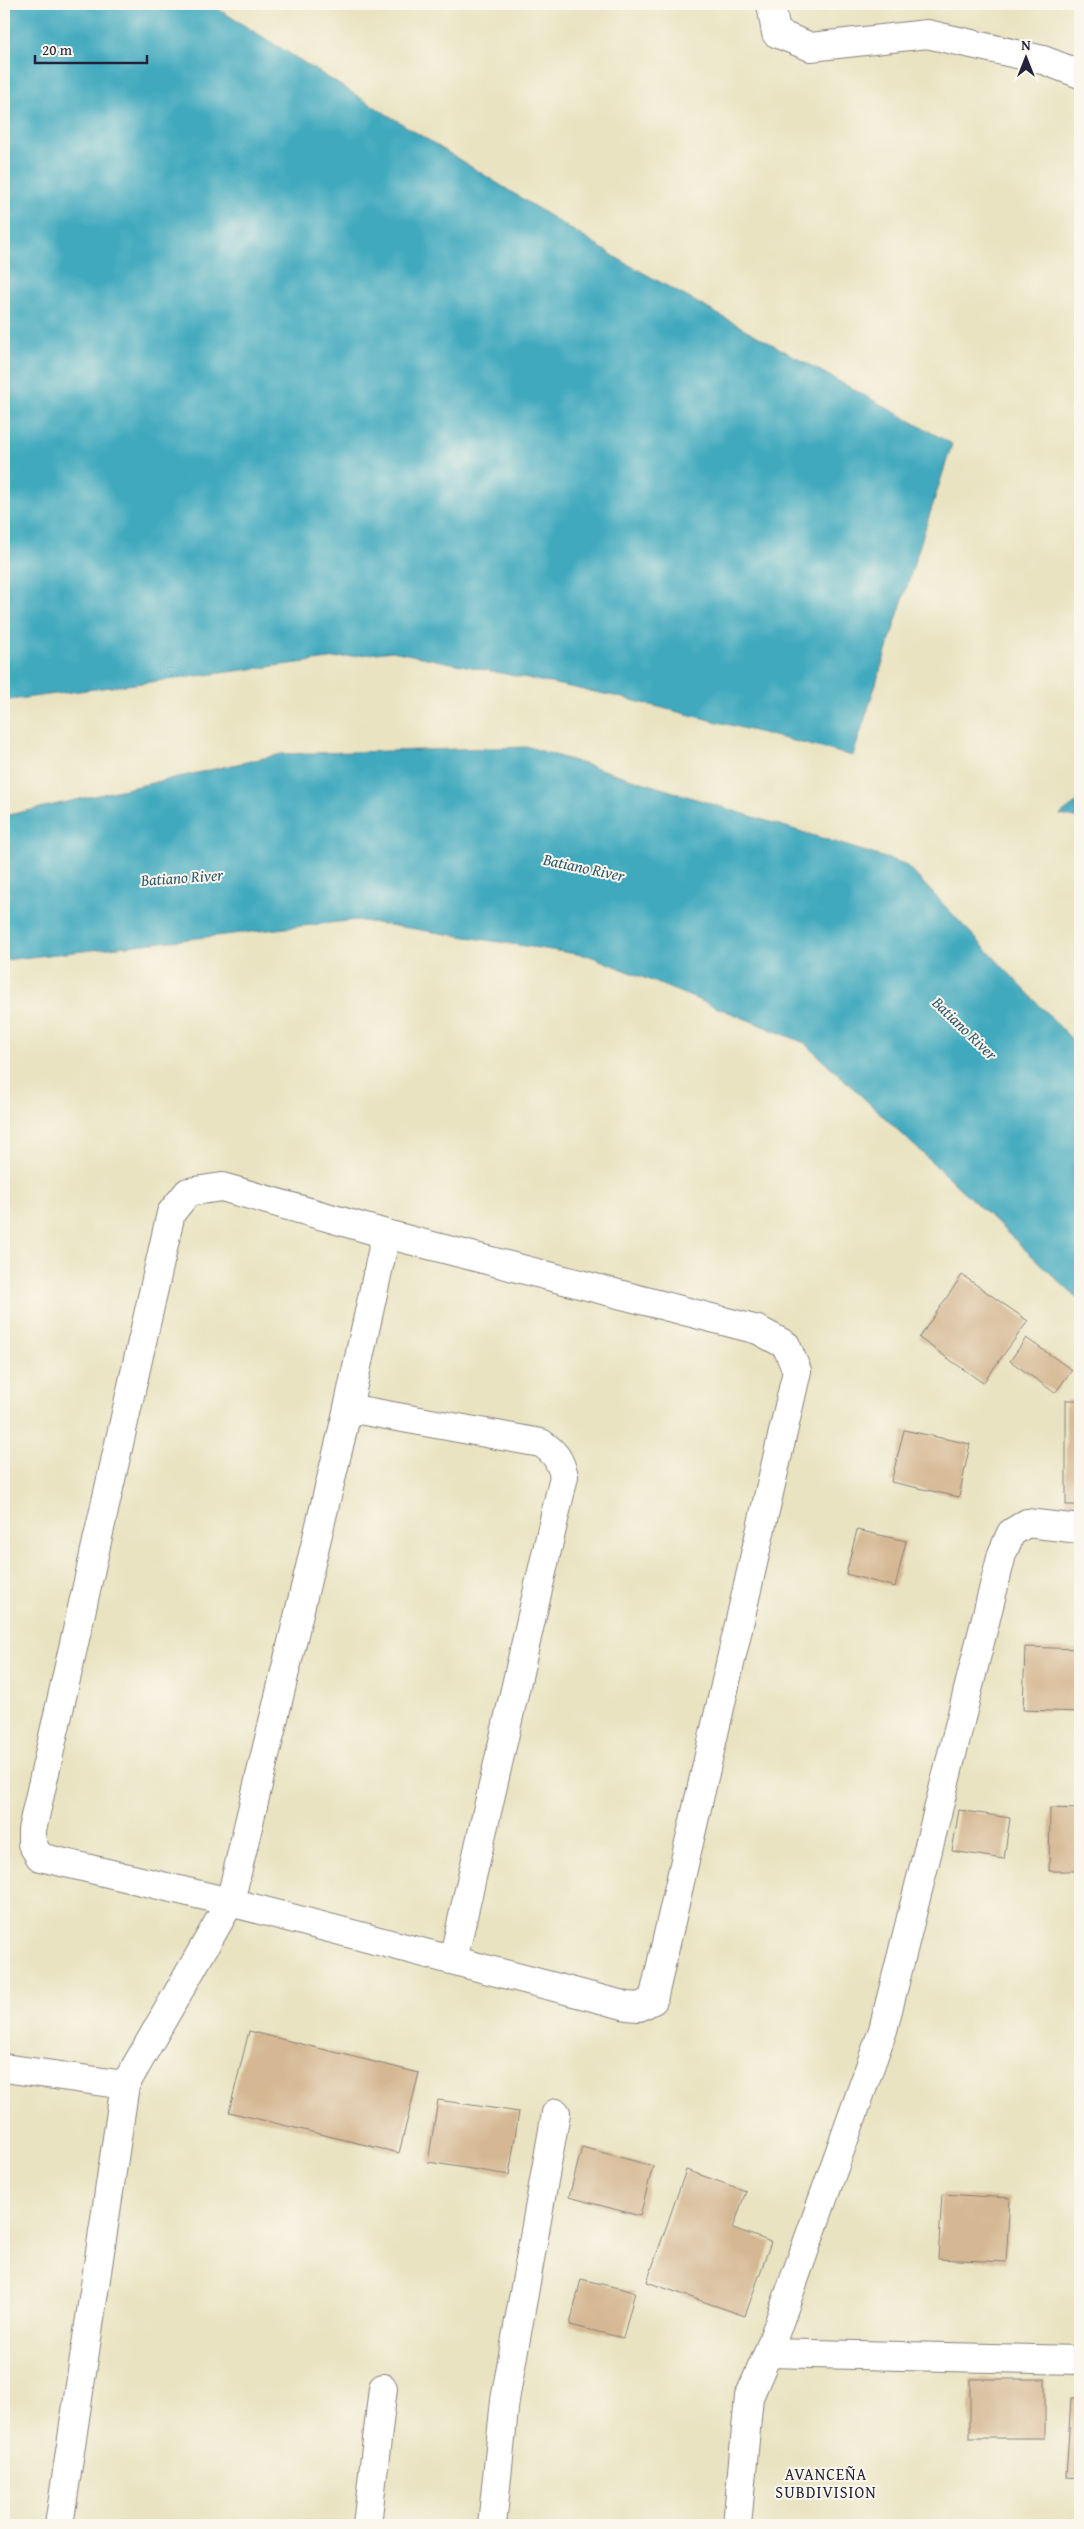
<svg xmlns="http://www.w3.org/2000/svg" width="1084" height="2529" viewBox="0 0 1084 2529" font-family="'Gentium Book Plus',serif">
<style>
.water{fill:#3fa9be;stroke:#30667c}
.building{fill:#d5b893}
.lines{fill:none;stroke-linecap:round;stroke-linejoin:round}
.minor-casing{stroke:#86827e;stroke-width:30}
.minor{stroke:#fff;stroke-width:28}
.labels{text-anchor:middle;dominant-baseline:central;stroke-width:4;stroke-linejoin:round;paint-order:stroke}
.water-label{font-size:16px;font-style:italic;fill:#2e586f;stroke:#fbf7ec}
.neighbourhood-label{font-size:16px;letter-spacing:1px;fill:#22223b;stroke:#fbf7ec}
</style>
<rect width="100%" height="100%" fill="#fbf7ec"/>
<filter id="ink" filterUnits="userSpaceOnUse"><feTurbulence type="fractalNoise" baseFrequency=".02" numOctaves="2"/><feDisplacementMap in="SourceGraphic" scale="10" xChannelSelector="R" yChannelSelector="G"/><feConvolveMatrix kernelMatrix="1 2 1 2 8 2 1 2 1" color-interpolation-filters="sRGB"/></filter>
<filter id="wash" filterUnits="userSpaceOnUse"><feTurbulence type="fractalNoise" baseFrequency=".0096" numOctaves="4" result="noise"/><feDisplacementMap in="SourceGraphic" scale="20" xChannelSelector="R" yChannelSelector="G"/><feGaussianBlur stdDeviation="1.12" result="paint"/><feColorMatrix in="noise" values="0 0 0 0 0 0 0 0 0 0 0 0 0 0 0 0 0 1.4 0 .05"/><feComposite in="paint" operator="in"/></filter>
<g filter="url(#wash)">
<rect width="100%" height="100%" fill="#e9e3c1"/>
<g class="water">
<path d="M4,4H210L622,261L952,444L853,756L619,697L392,651L9,700L4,675Z"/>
<path d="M529,747L905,864L1080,1048V1301L805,1043L590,956L356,920L4,960V816L282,754Z"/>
<path d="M1080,800V819L1060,815Z"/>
</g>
<g id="blocks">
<g class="building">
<path d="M962,1275L1028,1321L983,1383L919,1338Z"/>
<path d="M1026,1338L1072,1370L1055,1393L1010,1361Z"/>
<rect x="1066" y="1400" width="14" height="105"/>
<path d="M904,1430L970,1444L959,1497L891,1482Z"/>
<path d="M857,1530L906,1541L895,1587L846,1574Z"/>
<path d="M1025,1647L1080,1649V1712L1023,1710Z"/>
<path d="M1050,1808L1080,1809V1871H1049Z"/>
<path d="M959,1810L1010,1818L1004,1859L952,1851Z"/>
<path d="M249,2031L419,2073L399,2153L229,2112Z"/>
<path d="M438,2100L519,2112L509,2175L428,2162Z"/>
<path d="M582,2147L653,2166L640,2216L569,2197Z"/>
<path d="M686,2170L746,2191L733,2228L771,2242L745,2316L647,2282Z"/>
<path d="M942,2194L1010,2198L1006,2262L938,2259Z"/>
<path d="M581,2279L635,2292L623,2338L570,2325Z"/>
<rect x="970" y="2379" width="75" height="59"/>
<path d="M1071,2398H1080V2478L1066,2477Z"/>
</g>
</g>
</g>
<g filter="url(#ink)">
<use href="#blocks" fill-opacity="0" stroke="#86827e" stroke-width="1"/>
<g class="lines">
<g class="minor-casing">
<g id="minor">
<path d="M771,4L776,33L811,47L927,34L1043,60L1080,74"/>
<path d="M222,1187L386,1234L758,1330L786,1345L797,1371L653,2000L639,2007L627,2006L230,1902L40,1857L32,1844V1830L171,1213L188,1192Z"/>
<path d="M348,1408L541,1443C555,1452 560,1460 564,1476L453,1960"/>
<path d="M4,2068L125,2085"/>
<path d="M768,2353L1080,2360"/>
<path d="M59,2525L125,2085L230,1902L348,1408L386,1234"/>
<path d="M367,2525L383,2388"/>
<path d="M492,2525L505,2400L556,2113"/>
<path d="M737,2525L749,2397L768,2353L883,2030L1002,1554L1011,1533L1027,1523L1080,1529"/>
</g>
</g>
<use href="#minor" class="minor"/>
</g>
</g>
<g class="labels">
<g class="water-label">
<text transform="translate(584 867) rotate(12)">Batiano River</text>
<text transform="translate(182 877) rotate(-4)">Batiano River</text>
<text transform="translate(965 1028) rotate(44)">Batiano River</text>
</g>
<g class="neighbourhood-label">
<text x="826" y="2474">AVANCEÑA<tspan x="826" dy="18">SUBDIVISION</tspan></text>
</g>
</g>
<rect width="1084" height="2529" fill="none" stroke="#fbf7ec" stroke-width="20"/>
<g transform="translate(1026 58)" stroke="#fbf7ec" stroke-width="4" paint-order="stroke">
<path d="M0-4L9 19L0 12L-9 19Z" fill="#22223b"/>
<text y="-8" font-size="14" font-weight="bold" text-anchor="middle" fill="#22223b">N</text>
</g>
<path d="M35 55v8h112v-8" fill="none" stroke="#22223b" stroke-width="2.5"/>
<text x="42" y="55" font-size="15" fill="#22223b" stroke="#fbf7ec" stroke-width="4" paint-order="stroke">20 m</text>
</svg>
